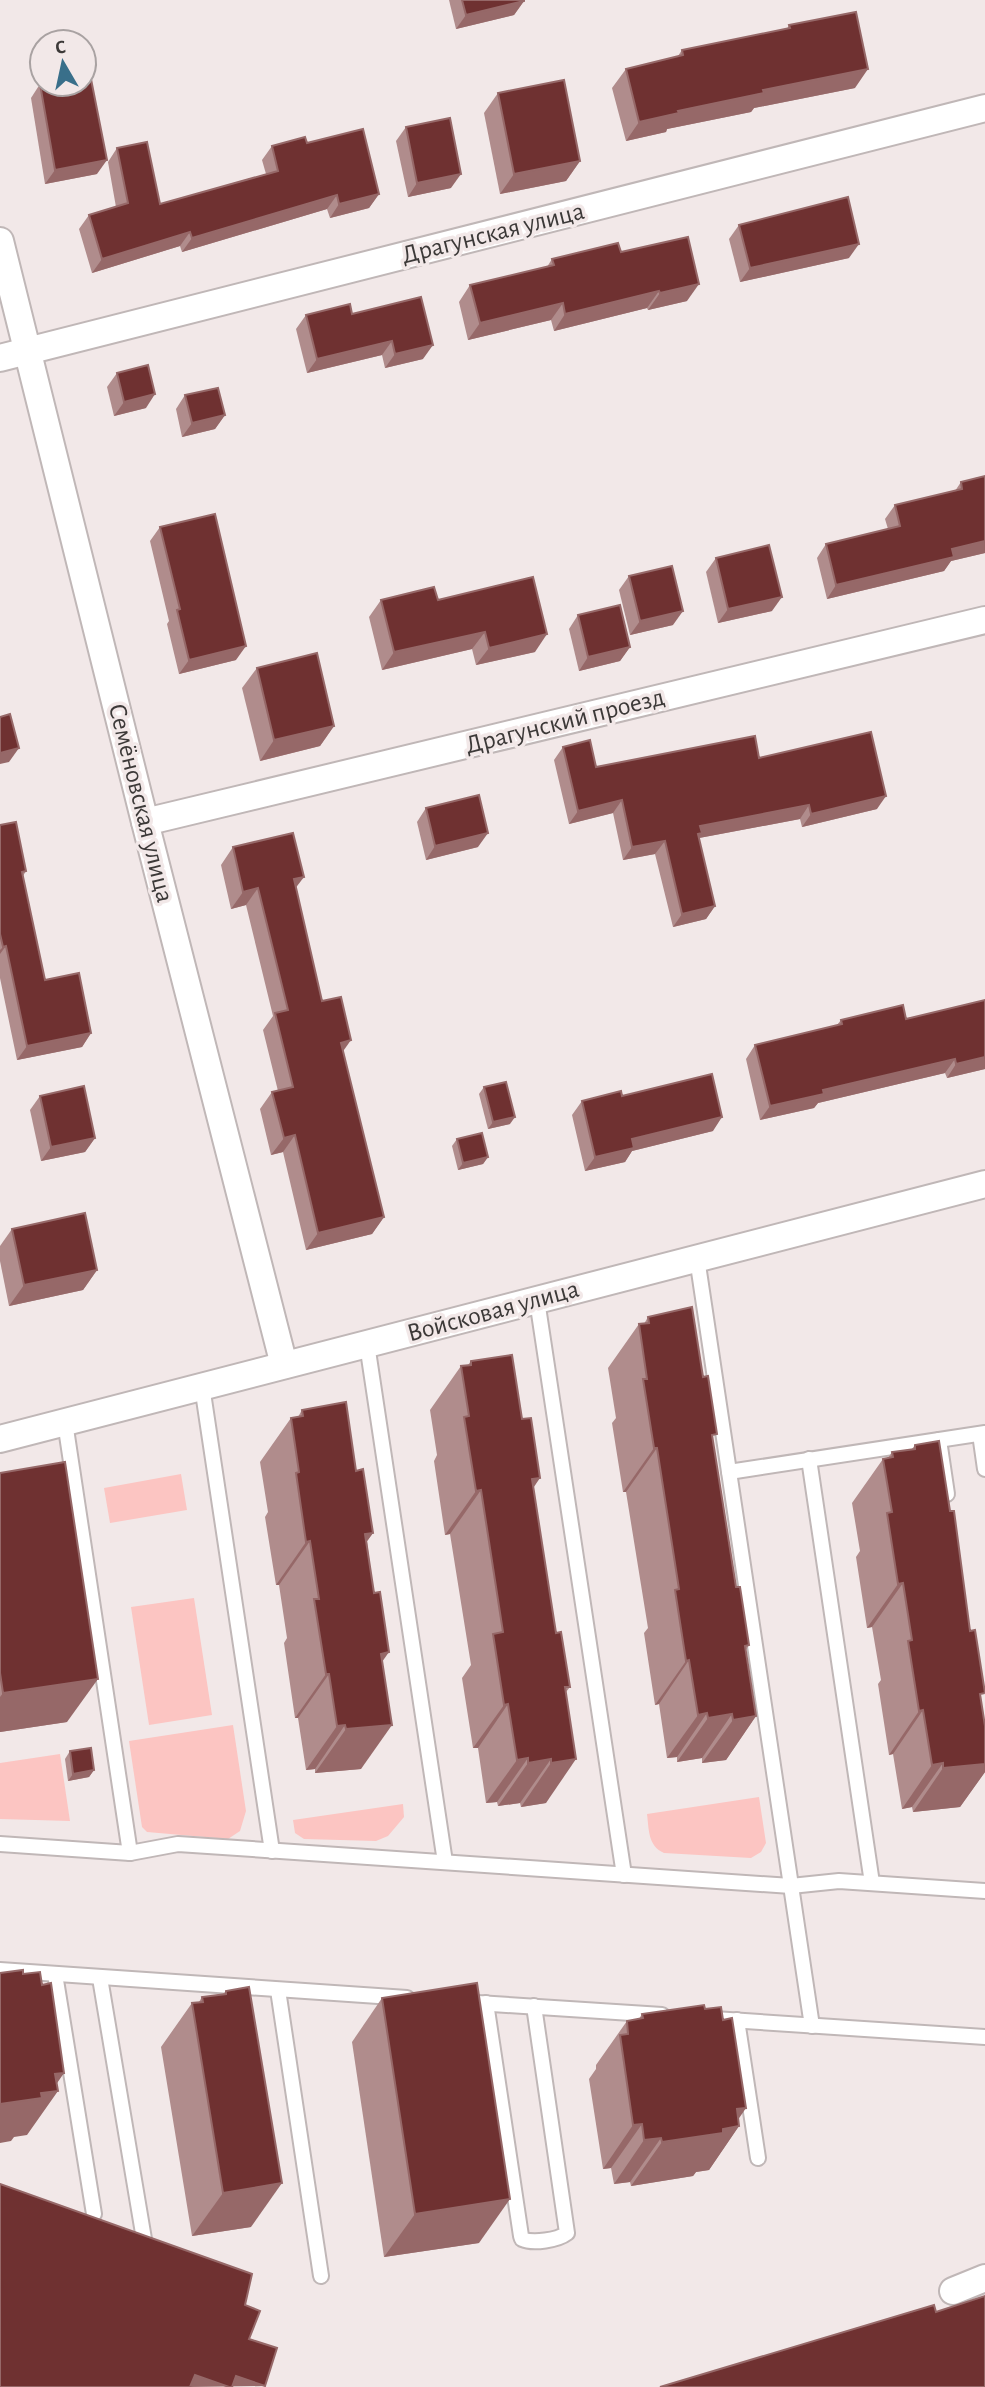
<svg xmlns="http://www.w3.org/2000/svg" width="985" height="2387" viewBox="0 0 985 2387" font-family="'Alegreya Sans',sans-serif">
<style>
.green{fill:#fcc5c2}
.lines{fill:none;stroke-linecap:round;stroke-linejoin:round}
.service-casing{stroke:#c0b7b7;stroke-width:18}
.minor-casing{stroke:#c0b7b7;stroke-width:30}
.service{stroke:#fff;stroke-width:14}
.minor{stroke:#fff;stroke-width:26}
.wall{fill:#b08c8c}
.shaded-wall{fill:#966868}
.building{fill:#6f3131;stroke:#966868;stroke-width:2}
.labels{text-anchor:middle;dominant-baseline:central;stroke-width:7;stroke-linejoin:round;paint-order:stroke}
.street-label{font-size:26px;fill:#3c3938;stroke:#f2e8e8}
</style>
<rect width="100%" height="100%" fill="#f2e8e8"/>
<g class="green">
<path d="M181,1474L187,1510L110,1523L104,1488Z"/>
<path d="M194,1598L212,1715L149,1725L131,1607Z"/>
<path d="M233,1725L246,1811L240,1831L228,1839L147,1832L142,1827L129,1741Z"/>
<path d="M60,1754L70,1821L0,1819V1763Z"/>
<path d="M759,1797L766,1843L761,1852L751,1858L664,1853C648,1846 649,1830 647,1814Z"/>
<path d="M403,1804L404,1817L388,1836L376,1841L304,1839L295,1833L293,1820Z"/>
</g>
<g class="lines">
<g class="service-casing">
<g id="service">
<path d="M697,1258L812,2026"/>
<path d="M537,1300L624,1875"/>
<path d="M367,1344L445,1862"/>
<path d="M202,1386L272,1851"/>
<path d="M65,1422L130,1853"/>
<path d="M980,1434L985,1469"/>
<path d="M939,1440L947,1494"/>
<path d="M809,1459L872,1883"/>
<path d="M729,1472L985,1433"/>
<path d="M0,1844L130,1853L178,1844L791,1886L839,1881L985,1891"/>
<path d="M0,1970L407,1998"/>
<path d="M55,1974L94,2214"/>
<path d="M100,1978L144,2239"/>
<path d="M278,1990L321,2276"/>
<path d="M462,2002L662,2015"/>
<path d="M486,2003L521,2236L522,2239C533,2244 558,2240 567,2233L534,2006"/>
<path d="M714,2019L985,2037"/>
<path d="M737,2020L758,2158"/>
</g>
</g>
<g class="minor-casing">
<g id="minor">
<path d="M0,241L145,822L284,1365"/>
<path d="M0,358L985,108"/>
<path d="M145,822L985,620"/>
<path d="M0,1439L985,1184"/>
<path d="M953,2291L985,2278"/>
</g>
</g>
<use href="#service" class="service"/>
<use href="#minor" class="minor"/>
</g>
<g class="wall">
<path d="M449,0H524V1L514,15L456,29Z"/>
<path d="M789,25L855,88L754,108L751,112L667,129L666,132L626,141L612,88L626,69L678,56L682,50L787,29Z"/>
<path d="M40,84L97,174L45,184L31,98Z"/>
<path d="M498,93L580,161L566,181L500,194L484,113Z"/>
<path d="M406,127L451,188L408,197L396,141Z"/>
<path d="M307,143L379,194L369,208L330,218L327,209L182,252L180,246L92,273L79,229L89,215L116,207L108,162L117,148L160,204L266,174L262,160L272,146Z"/>
<path d="M739,225L849,258L740,282L729,239Z"/>
<path d="M621,252L687,301L648,310L647,308L554,331L551,320L468,340L459,302L470,285L547,267L552,259Z"/>
<path d="M352,314L423,359L385,368L382,355L307,373L296,329L306,315Z"/>
<path d="M117,373L146,408L114,416L107,387Z"/>
<path d="M185,395L225,415L215,429L182,437L176,409Z"/>
<path d="M985,476V553L951,561L944,571L827,599L817,558L826,544L888,529L885,519L895,505L955,491L961,482Z"/>
<path d="M160,527L236,660L179,674L167,624L169,621L150,541Z"/>
<path d="M716,558L772,611L718,623L706,572Z"/>
<path d="M629,576L673,625L630,635L619,590Z"/>
<path d="M381,600H438L535,652L476,665L472,649L382,670L369,617Z"/>
<path d="M578,615L630,647L620,661L579,671L569,629Z"/>
<path d="M257,668L334,726L320,746L260,761L242,688Z"/>
<path d="M563,747L596,767L759,758L877,809L802,827L800,819L699,838L715,906L706,919L673,927L655,854L623,860L613,813L569,824L554,760Z"/>
<path d="M426,808L478,847L426,860L417,822Z"/>
<path d="M0,825L26,871L23,876L45,980L91,1033L82,1047L17,1060L0,978Z"/>
<path d="M233,847L296,888L322,1001L343,1051L384,1217L372,1234L306,1250L283,1152L271,1155L260,1109L272,1092L278,1091L263,1030L273,1016L246,905L231,909L221,865Z"/>
<path d="M985,1000V1069L947,1078L945,1073L818,1103L814,1108L760,1120L746,1059L755,1045L837,1025L841,1020L906,1019Z"/>
<path d="M484,1087L510,1124L488,1129L479,1094Z"/>
<path d="M40,1096L95,1138L85,1152L41,1161L30,1110Z"/>
<path d="M622,1096L713,1131L632,1151L625,1162L585,1171L572,1115L582,1101Z"/>
<path d="M457,1139L488,1157L483,1164L458,1170L452,1146Z"/>
<path d="M12,1229L97,1270L83,1290L9,1306L0,1261V1246Z"/>
<path d="M648,1317L713,1440L736,1587L749,1645L746,1650L756,1716L726,1760L702,1763V1758L677,1762V1757L667,1758L659,1704L655,1705L644,1633L648,1628L626,1492H623L612,1423L616,1418L608,1368L639,1324H644Z"/>
<path d="M471,1361L533,1488L556,1633L570,1687L566,1692L546,1803L521,1807L520,1803L498,1806L497,1802L486,1803L478,1748H473L462,1678L471,1665L450,1534L445,1535L434,1461L437,1455L430,1410L461,1366L468,1365Z"/>
<path d="M302,1410L356,1471L373,1533L367,1541L382,1662L361,1769L315,1773V1769L306,1770L298,1718H295L284,1643L287,1638L279,1585H276L265,1517L268,1512L260,1462L291,1418L298,1417Z"/>
<path d="M915,1445L970,1631L985,1726V1772L960,1807L913,1812L912,1807L902,1809L893,1754L889,1755L878,1684L881,1680L872,1627L867,1628L856,1557L860,1551L852,1503L883,1459L888,1458L892,1452L912,1449Z"/>
<path d="M0,1473L67,1722L0,1732Z"/>
<path d="M70,1751L94,1770L89,1777L68,1781L65,1759Z"/>
<path d="M226,1991L251,2227L192,2236L161,2047L192,2003L199,2002L202,1997L223,1994Z"/>
<path d="M382,1998L479,2243L384,2257L352,2042Z"/>
<path d="M642,2014L738,2119L739,2126L709,2170L696,2172L693,2176L631,2186L630,2182L614,2184L611,2168L603,2169L589,2079L596,2069V2065L627,2021L639,2019Z"/>
</g>
<g class="shaded-wall">
<path d="M524,1L514,15L456,29L466,15Z"/>
<path d="M868,69L855,88L754,108L751,112L667,129L666,132L626,141L639,122L678,111L763,90Z"/>
<path d="M107,160L97,174L45,184L55,170Z"/>
<path d="M580,161L566,181L500,194L514,174Z"/>
<path d="M461,174L451,188L408,197L417,183Z"/>
<path d="M379,194L369,208L330,218L339,204Z"/>
<path d="M337,195L327,209L182,252L192,238Z"/>
<path d="M190,232L180,246L92,273L102,259Z"/>
<path d="M859,244L849,258L740,282L750,268Z"/>
<path d="M699,284L687,301L648,310L660,293Z"/>
<path d="M659,291L647,308L554,331L565,314Z"/>
<path d="M563,303L551,320L468,340L480,323Z"/>
<path d="M392,341L382,355L307,373L317,359Z"/>
<path d="M433,345L423,359L385,368L395,354Z"/>
<path d="M155,394L146,408L114,416L124,402Z"/>
<path d="M225,415L215,429L182,437L192,423Z"/>
<path d="M985,541V553L951,561L944,571L827,599L836,585L952,549Z"/>
<path d="M782,597L772,611L718,623L728,609Z"/>
<path d="M683,611L673,625L630,635L640,621Z"/>
<path d="M485,632L472,649L382,670L394,652Z"/>
<path d="M547,634L535,652L476,665L489,648Z"/>
<path d="M246,646L236,660L179,674L189,660Z"/>
<path d="M630,647L620,661L579,671L588,657Z"/>
<path d="M334,726L320,746L260,761L274,740Z"/>
<path d="M19,748L9,762L0,764V753Z"/>
<path d="M886,796L877,809L802,827L811,814Z"/>
<path d="M622,800L613,813L569,824L578,811Z"/>
<path d="M809,805L800,819L699,838L692,846L700,826Z"/>
<path d="M488,833L478,847L426,860L435,846Z"/>
<path d="M665,841L655,854L623,860L632,847Z"/>
<path d="M304,877L291,894L294,879Z"/>
<path d="M258,888L246,905L231,909L243,892Z"/>
<path d="M715,906L706,919L673,927L682,914Z"/>
<path d="M6,946L0,954V950L3,947Z"/>
<path d="M91,1033L82,1047L17,1060L27,1046Z"/>
<path d="M351,1040L339,1057L341,1043Z"/>
<path d="M985,1057V1069L947,1078L956,1064Z"/>
<path d="M955,1059L945,1073L818,1103L814,1108L760,1120L770,1106L823,1090Z"/>
<path d="M515,1117L510,1124L488,1129L493,1122Z"/>
<path d="M722,1117L713,1131L632,1151L625,1162L585,1171L595,1157L632,1139Z"/>
<path d="M295,1135L283,1152L271,1155L284,1138Z"/>
<path d="M95,1138L85,1152L41,1161L51,1147Z"/>
<path d="M488,1157L483,1164L458,1170L463,1163Z"/>
<path d="M384,1217L372,1234L306,1250L318,1233Z"/>
<path d="M97,1270L83,1290L9,1306L24,1285Z"/>
<path d="M654,1448H657L626,1492H623Z"/>
<path d="M540,1478L510,1522L532,1479Z"/>
<path d="M481,1490L450,1534L445,1535L476,1491Z"/>
<path d="M373,1533L342,1576L365,1534Z"/>
<path d="M310,1541L279,1585H276L306,1542Z"/>
<path d="M903,1583L872,1627L867,1628L898,1584Z"/>
<path d="M389,1652L358,1696L381,1654Z"/>
<path d="M689,1660L659,1704L655,1705L686,1661Z"/>
<path d="M326,1674H329L298,1718H295Z"/>
<path d="M98,1679L67,1722L0,1732V1697L3,1693Z"/>
<path d="M508,1704L478,1748H473L504,1705Z"/>
<path d="M923,1710L893,1754L889,1755L919,1711Z"/>
<path d="M707,1713L677,1757L667,1758L698,1715Z"/>
<path d="M732,1714L702,1758L677,1762L708,1718Z"/>
<path d="M756,1716L726,1760L702,1763L733,1720Z"/>
<path d="M345,1725L315,1769L306,1770L337,1726Z"/>
<path d="M392,1725L361,1769L315,1773L346,1729Z"/>
<path d="M528,1758L497,1802L486,1803L517,1760Z"/>
<path d="M551,1759L520,1803L498,1806L528,1763Z"/>
<path d="M576,1759L546,1803L521,1807L551,1763Z"/>
<path d="M943,1763L912,1807L902,1809L932,1765Z"/>
<path d="M985,1764V1772L960,1807L913,1812L943,1768Z"/>
<path d="M94,1770L89,1777L68,1781L73,1774Z"/>
<path d="M64,2073L51,2092L58,2091L27,2135L14,2137L11,2141L0,2143V2104L55,2074Z"/>
<path d="M746,2108L733,2127L739,2126L709,2170L696,2172L693,2176L631,2186L662,2142L737,2109Z"/>
<path d="M642,2124L611,2168L603,2169L633,2125Z"/>
<path d="M661,2138L630,2182L614,2184L644,2140Z"/>
<path d="M282,2183L251,2227L192,2236L223,2193Z"/>
<path d="M510,2199L479,2243L384,2257L415,2214Z"/>
<path d="M195,2375L236,2376L265,2386L186,2387Z"/>
</g>
<g class="building">
<path d="M462,0H524V1L466,15Z"/>
<path d="M856,12L868,69L763,90L764,93L678,111L679,113L639,122L626,69L683,55L682,50L790,28L789,25Z"/>
<path d="M90,74L107,160L55,170L40,84H84V75Z"/>
<path d="M564,80L580,161L514,174L498,93Z"/>
<path d="M450,118L461,174L417,183L406,127Z"/>
<path d="M363,129L379,194L339,204L337,195L192,238L190,232L102,259L89,215L128,203L117,148L147,142L160,204L278,171L272,146L305,137L307,143Z"/>
<path d="M848,197L859,244L750,268L739,225Z"/>
<path d="M688,237L699,284L660,293L659,291L565,314L563,303L480,323L470,285L554,265L552,259L618,243L621,252Z"/>
<path d="M421,297L433,345L395,354L392,341L317,359L306,315L350,304L352,314Z"/>
<path d="M148,365L155,394L124,402L117,373Z"/>
<path d="M218,388L225,415L192,423L185,395Z"/>
<path d="M985,476V541L952,549L954,557L836,585L826,544L900,526L895,505L962,489L961,482Z"/>
<path d="M215,514L246,646L189,660L177,610L180,609L160,527Z"/>
<path d="M769,545L782,597L728,609L716,558Z"/>
<path d="M672,566L683,611L640,621L629,576Z"/>
<path d="M533,577L547,634L489,648L485,632L394,652L381,600L434,587L438,600Z"/>
<path d="M620,605L630,647L588,657L578,615Z"/>
<path d="M317,653L334,726L274,740L257,668Z"/>
<path d="M10,714L19,748L0,753V717Z"/>
<path d="M871,732L886,796L811,814L809,805L700,826L702,833L698,834L715,906L682,914L665,841L632,847L622,800L578,811L563,747L590,740L596,767L755,736L759,758Z"/>
<path d="M479,795L488,833L435,846L426,808Z"/>
<path d="M16,822L26,871L22,872L45,980L79,973L91,1033L27,1046L6,946L3,947L0,934V825Z"/>
<path d="M293,833L304,877L294,879L322,1001L341,997L351,1040L341,1043L384,1217L318,1233L295,1135L284,1138L272,1092L293,1087L275,1013L288,1010L258,888L243,892L233,847Z"/>
<path d="M985,1000V1057L956,1064L955,1059L823,1090L824,1094L770,1106L755,1045L842,1024L841,1020L903,1005L906,1019Z"/>
<path d="M712,1074L722,1117L632,1139L634,1148L595,1157L582,1101L621,1091L622,1096Z"/>
<path d="M506,1082L515,1117L493,1122L484,1087Z"/>
<path d="M84,1086L95,1138L51,1147L40,1096Z"/>
<path d="M482,1133L488,1157L463,1163L457,1139Z"/>
<path d="M85,1213L97,1270L24,1285L12,1229Z"/>
<path d="M692,1307L703,1377L708,1376L717,1434L712,1435L736,1587H740L749,1645L745,1646L756,1716L733,1720L732,1714L708,1718L707,1713L698,1715L689,1660L686,1661L675,1590L679,1589L657,1448H654L643,1379H647L639,1324L649,1323L648,1317Z"/>
<path d="M512,1355L522,1419L531,1418L540,1478L532,1479L556,1633L561,1632L570,1687H565L576,1759L551,1763V1759L528,1763V1758L517,1760L508,1704L504,1705L493,1634L503,1632L481,1490L476,1491L464,1417L469,1416L461,1366L471,1365V1361Z"/>
<path d="M346,1402L356,1471L363,1469L373,1533L365,1534L374,1593L380,1592L389,1652L381,1654L392,1725L346,1729L345,1725L337,1726L329,1674H326L314,1599H319L310,1541L306,1542L296,1473L299,1472L291,1418L303,1416L302,1410Z"/>
<path d="M939,1441L950,1511H954L970,1631L975,1630L985,1693L980,1694L985,1726V1764L943,1768V1763L932,1765L923,1710L919,1711L908,1641L912,1640L903,1583L898,1584L887,1513L892,1512L883,1459L893,1457L892,1452L915,1449V1445Z"/>
<path d="M65,1462L98,1679L3,1693L0,1673V1473Z"/>
<path d="M91,1748L94,1770L73,1774L70,1751Z"/>
<path d="M23,1970V1974L40,1972L42,1985L51,1983L64,2073L55,2074L58,2091L41,2093L42,2098L0,2104V1973Z"/>
<path d="M477,1983L510,2199L415,2214L382,1998Z"/>
<path d="M249,1987L282,2183L223,2193L192,2003L203,2002L202,1997L226,1994V1991Z"/>
<path d="M704,2005L705,2009L721,2007L723,2020L732,2018L746,2108L737,2109L739,2126L723,2129V2133L662,2142L661,2138L644,2140L642,2124L633,2125L620,2035L628,2034L627,2021L643,2018L642,2014Z"/>
<path d="M0,2184L252,2274L245,2305L260,2311L249,2339L277,2348L265,2386L236,2376L232,2387H229L195,2375L190,2387H0Z"/>
<path d="M985,2296V2387H660L934,2305L936,2312Z"/>
</g>
<g class="labels">
<g class="street-label">
<text transform="translate(493 233) rotate(-14)">Драгунская улица</text>
<text transform="translate(565 721) rotate(-14)">Драгунский проезд</text>
<text transform="translate(141 803) rotate(76)">Семёновская улица</text>
<text transform="translate(493 1311) rotate(-15)">Войсковая улица</text>
</g>
</g>
<g transform="translate(63 63) rotate(351)"><circle r="33" fill="#f2e8e8" stroke="#a9a2a2" stroke-width="2"/>
<path d="M0-5L12 26L0 18L-12 26Z" fill="#396f8a"/>
<text y="-10" font-size="19" font-weight="bold" text-anchor="middle" fill="#3c3938">С</text>
</g>
</svg>
